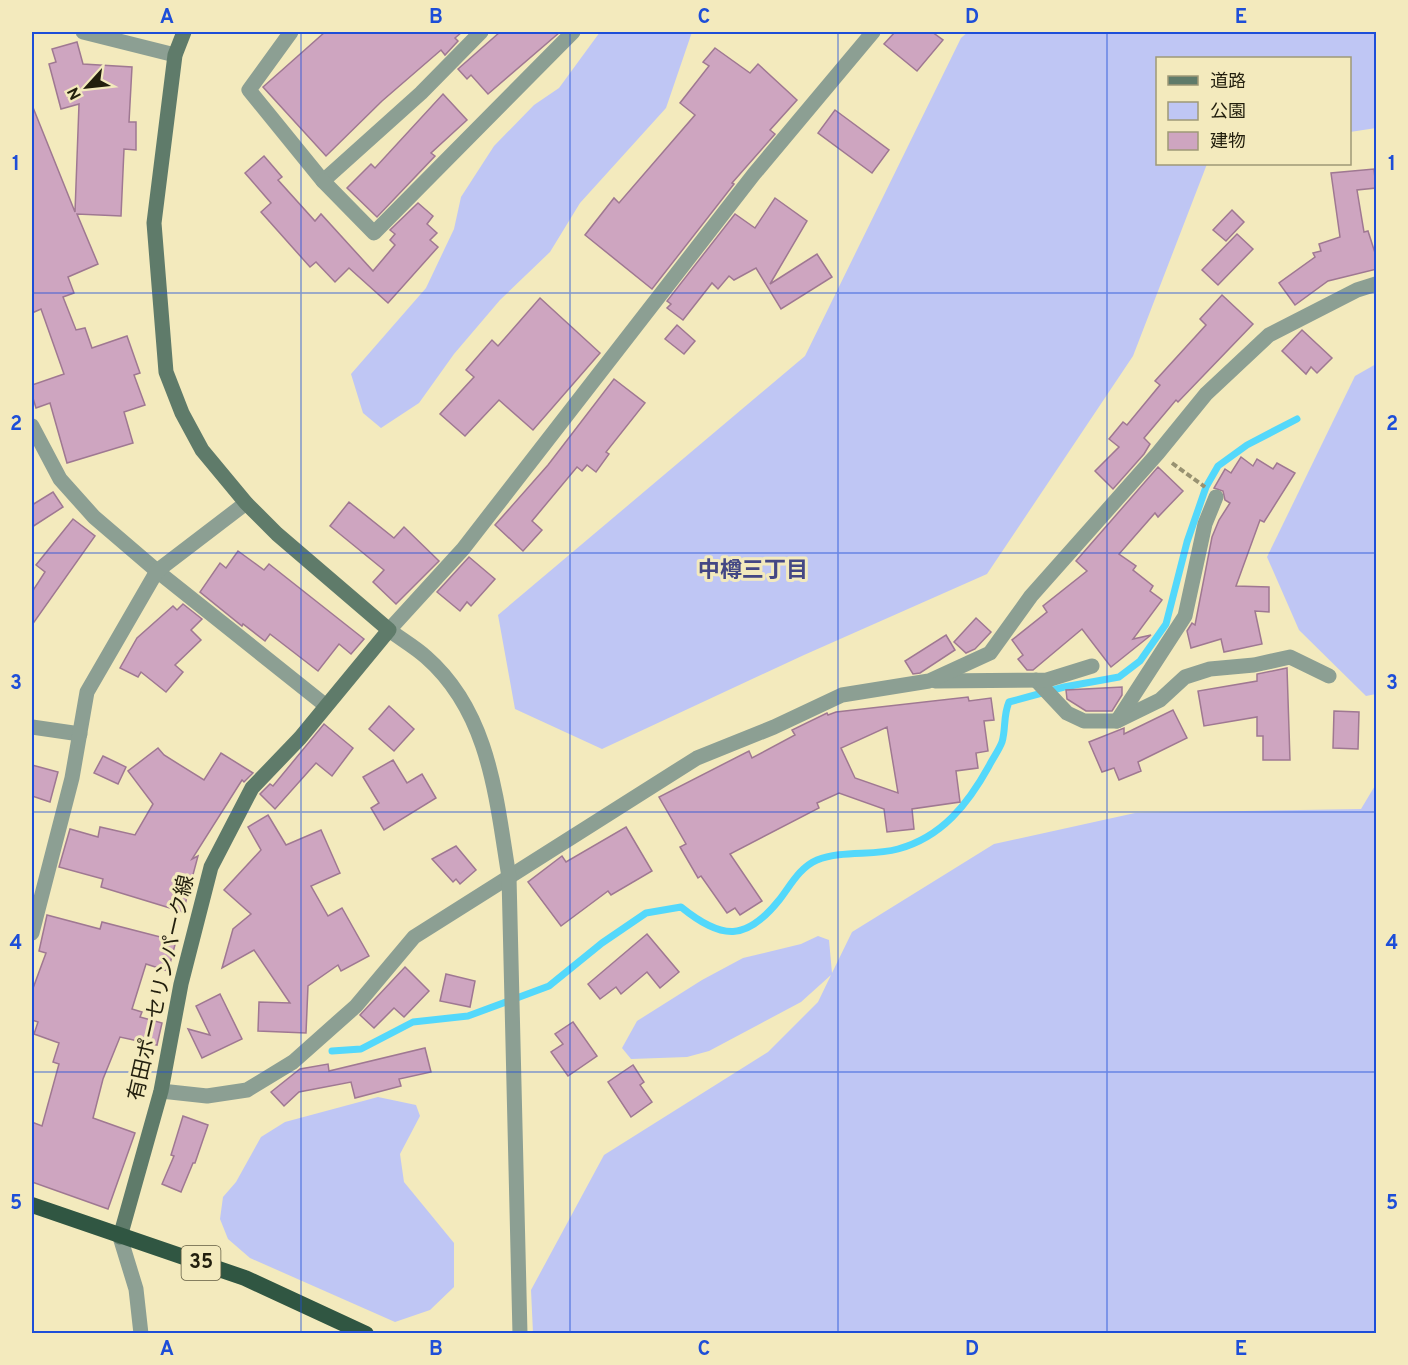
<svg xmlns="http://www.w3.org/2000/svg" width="1408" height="1365" viewBox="0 0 1408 1365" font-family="Overpass,'Noto Sans JP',sans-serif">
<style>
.green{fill:#bfc6f4}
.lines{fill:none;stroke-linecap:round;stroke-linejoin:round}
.stream{stroke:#53d8fb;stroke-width:7}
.building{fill:#cea5c0;stroke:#9f7892;stroke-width:1.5;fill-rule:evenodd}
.path{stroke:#989271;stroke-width:4;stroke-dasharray:6 3;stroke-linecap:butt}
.minor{stroke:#8c9f93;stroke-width:15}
.tertiary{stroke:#8c9f93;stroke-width:15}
.secondary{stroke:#5f7b6a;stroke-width:15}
.trunk{stroke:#305642;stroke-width:16}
.grid{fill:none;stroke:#1d4ed8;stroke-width:1.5;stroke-opacity:0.55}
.labels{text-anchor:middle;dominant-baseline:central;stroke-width:6;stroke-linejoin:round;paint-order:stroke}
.shield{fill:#f3eabd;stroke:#615c42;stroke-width:1.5}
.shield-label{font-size:20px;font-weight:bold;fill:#221f0e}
.street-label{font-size:21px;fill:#221f0e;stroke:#f3eabd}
.neighbourhood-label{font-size:22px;font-weight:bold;fill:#444784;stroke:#f3eabd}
.neatline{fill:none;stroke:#1d4ed8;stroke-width:2}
.grid-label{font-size:20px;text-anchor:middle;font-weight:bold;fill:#1d4ed8}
</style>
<rect width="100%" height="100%" fill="#f3eabd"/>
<g class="green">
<path d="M600,32H692L666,108L580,203L550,252L500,300L454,354L419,403L381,428L363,413L351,374L426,288L454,229L461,197L494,146L534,105L559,88Z"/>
<path d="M968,32H1376V128L1350,132V58H1158V164H1207L1133,356L987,574L804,655L602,749L515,709L498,615L805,356L961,38Z"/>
<path d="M1376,364V694L1366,696L1299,630L1267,557L1355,376Z"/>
<path d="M1376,784V1333H533L531,1290L604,1155L768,1052L818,1002L831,975L801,1002L709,1051L687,1057L631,1059L622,1048L637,1021L702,980L743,958L801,944L818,936L829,940L832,973L852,932L994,844L1135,813L1361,809Z"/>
<path d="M378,1097L416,1105L420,1116L400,1154L404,1182L454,1243V1287L430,1310L395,1322L250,1258L228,1239L220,1219L223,1197L236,1182L261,1137L285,1122Z"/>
</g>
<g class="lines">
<path class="stream" d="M332,1051L361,1049L413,1022L468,1016L549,986L602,943L646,913L681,907C722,940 746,942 780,899C790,886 800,867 817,860C842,850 873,856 898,849C942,837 968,804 989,766C993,758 999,750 1002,742C1006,729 1003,716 1009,702L1064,687L1119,677L1140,661L1166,624L1187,542L1206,487L1218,466L1247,445L1297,419"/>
</g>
<g class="building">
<path d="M325,32H462L455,38L458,41L445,55L441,50L382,101L326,156L263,87Z"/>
<path d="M500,32H560L488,94L471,75L467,79L458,69Z"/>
<path d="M895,32H932L943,40L917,71L884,44Z"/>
<path d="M77,42L83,64L132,67L129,122H136V150L124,149L121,216L77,214L98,264L68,277L74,293L63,297L76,330L85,328L92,348L127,336L140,373L134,375L145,405L124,412L133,443L67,463L50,403L36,408L32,395V385L64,374L41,309L32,313V105L75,212L79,104L61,109L49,64L56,62L52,49Z"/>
<path d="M715,48L750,73L758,64L797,100L770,130L775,134L732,183L734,184L652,289L585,235L614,198L619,203L695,115L680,103L709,66L703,62Z"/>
<path d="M443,94L467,120L431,153L435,156L377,217L347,188L371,164L375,168Z"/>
<path d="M835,110L889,150L872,173L818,133Z"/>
<path d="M264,156L282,177L278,180L315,221L321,214L373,271L395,245L390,240L395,234L390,230L418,203L433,216L427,224L437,233L430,240L438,247L388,303L349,268L335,282L316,262L310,267L261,212L271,203L245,173Z"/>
<path d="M1374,169L1376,188L1357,190L1364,232L1368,231L1377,259V269L1328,281L1295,305L1279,283L1315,257L1313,253L1321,251L1319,244L1340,237L1331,173Z"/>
<path d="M775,198L807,221L770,284L817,254L832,277L781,309L756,268L734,280L729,276L718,289L712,283L683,320L667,308L671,304L667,301L735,214L755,228Z"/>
<path d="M1232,210L1244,222L1226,241L1213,230Z"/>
<path d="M1237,234L1253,249L1218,285L1202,270Z"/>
<path d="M1222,295L1253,324L1178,402L1176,400L1144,438L1150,444L1144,454L1113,489L1095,471L1119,447L1109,439L1123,422L1127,425L1160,385L1155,381L1206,325L1200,319Z"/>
<path d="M540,298L600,353L533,430L499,400L465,436L440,414L474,377L466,370L492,340L498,346Z"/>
<path d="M677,325L695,341L684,354L665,339Z"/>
<path d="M1302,330L1332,358L1317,373L1311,367L1306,374L1282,351Z"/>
<path d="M614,379L645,403L606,452L609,454L596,472L587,465L582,471L577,467L532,521L542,530L523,551L495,525L548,465Z"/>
<path d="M1241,457L1253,466L1257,459L1273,469L1277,463L1295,473L1264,522L1260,520L1236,586L1269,587V612L1255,611L1262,644L1224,652L1221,639L1191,648L1187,631L1192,623L1195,625L1212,537L1219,520L1230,503L1225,500L1223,491L1214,488L1225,469L1231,473Z"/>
<path d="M1158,467L1183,491L1158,517L1155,513L1119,554L1136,566L1133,570L1153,586L1150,591L1162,600L1133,639L1151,635L1111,667L1082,629L1033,670H1027L1018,659L1023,655L1012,640L1047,612L1043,606L1087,571L1076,561Z"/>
<path d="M53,492L63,507L32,527V505Z"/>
<path d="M349,502L394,538L404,527L439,561L396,604L373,582L384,570L330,526Z"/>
<path d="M73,519L95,536L32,625V592L45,572L36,565Z"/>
<path d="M238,551L264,570L269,564L364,639L351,654L339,644L318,671L270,634L265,641L243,624L242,626L200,592L220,563L226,568Z"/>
<path d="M469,557L495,579L471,606L467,602L460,611L437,592Z"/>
<path d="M183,604L202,619L191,630L201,640L175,665L183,672L166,692L141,672L138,677L120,668L137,638L173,606L177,610Z"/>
<path d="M976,618L991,632L975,649L966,653L954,642Z"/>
<path d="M946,635L955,650L920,673L913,674L905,661Z"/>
<path d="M1287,668L1290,760H1263V736H1257V717L1204,726L1198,691L1257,681V674Z"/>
<path d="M1122,687V695L1112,711H1086L1067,699L1066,690Z"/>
<path d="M968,697L969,701L991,698L994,720L984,721L988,751L976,753L978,768L956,771L960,802L912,809L914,829L887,832L884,809L839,793L817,803L819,808L730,854L762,901L740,915L735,908L727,913L701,876L698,878L680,847L686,844L659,797L749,751L752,758L795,735L792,730L827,713L828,715L836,712ZM887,727L898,793L855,778L841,748Z"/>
<path d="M389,706L414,729L394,751L369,729Z"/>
<path d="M1173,710L1187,738L1138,762L1141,771L1119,780L1114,768L1102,772L1089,742L1124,728V734Z"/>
<path d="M1334,711L1359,712L1358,749L1333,748Z"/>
<path d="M324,724L353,748L332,776L316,763L275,809L260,794L270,784L273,786Z"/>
<path d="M158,748L164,755L204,780L221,753L253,773L244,782L242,780L192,859L198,856L183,912L101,887L103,879L59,867L70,829L98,837L100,827L135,835L153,804L128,771Z"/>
<path d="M103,756L126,767L118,784L94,773Z"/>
<path d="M393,760L407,783L422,774L436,798L384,830L371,808L379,803L363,777Z"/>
<path d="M32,765L58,772L50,802L32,796Z"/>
<path d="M268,815L286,845L321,830L340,873L311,886L328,916L342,908L369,956L341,971L338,965L308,986L306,1033L258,1031L259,1002L290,1003L254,950L222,968L233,929L251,914L224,890L261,850L248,827Z"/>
<path d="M626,827L652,871L611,895L608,891L561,926L528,882L562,856L566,862Z"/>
<path d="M456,846L476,870L460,884L456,879L453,882L432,859Z"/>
<path d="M47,915L100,929L102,922L176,941L168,971L146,964L132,1009L142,1012L140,1017L162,1023L157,1045L120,1037L103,1079L93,1118L135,1133L108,1209L32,1182V1122L42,1126L59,1064L53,1062L59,1043L34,1034L38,1022L32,1020V991L46,953L39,951Z"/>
<path d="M647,934L679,972L660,988L647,972L621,994L616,987L600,999L588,984Z"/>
<path d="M405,967L429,991L404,1017L394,1008L374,1028L360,1015Z"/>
<path d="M446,974L475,981L470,1007L440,1001Z"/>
<path d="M220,994L242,1039L202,1058L188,1029L210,1035L196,1006Z"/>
<path d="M573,1022L597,1056L568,1076L551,1052L563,1044L555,1034Z"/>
<path d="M425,1048L431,1072L399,1079L401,1086L355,1098L351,1082L299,1092L284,1106L271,1092L300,1069L328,1064L329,1071Z"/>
<path d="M633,1065L644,1082L640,1085L652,1102L631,1117L608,1082Z"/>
<path d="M183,1116L208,1125L195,1163H193L181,1192L162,1184L174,1156L171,1155Z"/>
</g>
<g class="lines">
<path class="path" d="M1172,463L1205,487"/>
<g class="minor">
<path d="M83,32L175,55"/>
<path d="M291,32L249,90L323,181L421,93L481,32"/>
<path d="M323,181L374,233L573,32"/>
<path d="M32,426L60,479L94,517L157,571L325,705"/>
<path d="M389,630L463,549L754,174L873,32"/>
<path d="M1036,680L1067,713L1084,721H1117L1160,700L1185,677L1210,669L1254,665L1290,657L1329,676"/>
<path d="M935,681L1047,680L1092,666"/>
<path d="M1117,721L1185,616L1205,524L1216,497"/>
<path d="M32,727L80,734"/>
<path d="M32,933L72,778L87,692L157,571L246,503"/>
<path d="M161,1091L207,1096L247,1090L293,1062L356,1006L414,937L697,758L774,727L842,695L929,681L990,653L1031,596L1158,453L1206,394L1269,335L1357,290L1376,284"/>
<path d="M120,1237L136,1289L141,1334"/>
</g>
<path class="tertiary" d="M389,630C401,639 415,647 426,657C490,713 496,798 509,877L520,1334"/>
<path class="secondary" d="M120,1237L161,1091L181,984L211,867L252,788L300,738L389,630L277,534L246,503L202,450L182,413L166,372L154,223L175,55L184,32"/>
<path class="trunk" d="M32,1205L245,1278L366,1334"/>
</g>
<path class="grid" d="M301,32V1334M570,32V1334M838,32V1334M1107,32V1334M32,293H1376M32,553H1376M32,812H1376M32,1072H1376"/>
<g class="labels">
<rect class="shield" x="181.5" y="1246" width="39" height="34" rx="4.5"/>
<g class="shield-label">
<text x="201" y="1263">35</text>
</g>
<g class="street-label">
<text transform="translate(162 988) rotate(-77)">有田ポーセリンパーク線</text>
</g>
<g class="neighbourhood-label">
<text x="753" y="571">中樽三丁目</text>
</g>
</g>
<rect width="1408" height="1365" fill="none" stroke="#f3eabd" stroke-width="66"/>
<rect x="1156" y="57" width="195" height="108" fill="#f3eabd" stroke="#9f9977" stroke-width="1.5"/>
<rect x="1168" y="76" width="30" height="9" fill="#5f7b6a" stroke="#9f9977" stroke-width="1.5"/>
<text x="1210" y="87" font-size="18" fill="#221f0e">道路</text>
<rect x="1168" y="102" width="30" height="18" fill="#bfc6f4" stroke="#9f9977" stroke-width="1.5"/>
<text x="1210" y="117" font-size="18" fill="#221f0e">公園</text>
<rect x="1168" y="132" width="30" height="18" fill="#cea5c0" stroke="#9f9977" stroke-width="1.5"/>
<text x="1210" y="147" font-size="18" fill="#221f0e">建物</text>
<g transform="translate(87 87) rotate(243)" stroke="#f3eabd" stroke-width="4.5" paint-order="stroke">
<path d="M0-4.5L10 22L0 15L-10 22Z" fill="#221f0e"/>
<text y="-9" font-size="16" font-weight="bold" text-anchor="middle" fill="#221f0e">N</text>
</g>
<rect x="33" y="33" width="1342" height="1299" class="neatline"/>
<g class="grid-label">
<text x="167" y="23">A</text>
<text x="436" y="23">B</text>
<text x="704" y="23">C</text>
<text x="972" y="23">D</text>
<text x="1241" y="23">E</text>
<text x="16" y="170">1</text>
<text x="1392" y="170">1</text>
<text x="16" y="430">2</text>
<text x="1392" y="430">2</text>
<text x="16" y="689">3</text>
<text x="1392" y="689">3</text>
<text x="16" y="949">4</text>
<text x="1392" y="949">4</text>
<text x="16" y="1209">5</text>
<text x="1392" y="1209">5</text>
<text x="167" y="1355">A</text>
<text x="436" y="1355">B</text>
<text x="704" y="1355">C</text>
<text x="972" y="1355">D</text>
<text x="1241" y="1355">E</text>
</g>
</svg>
